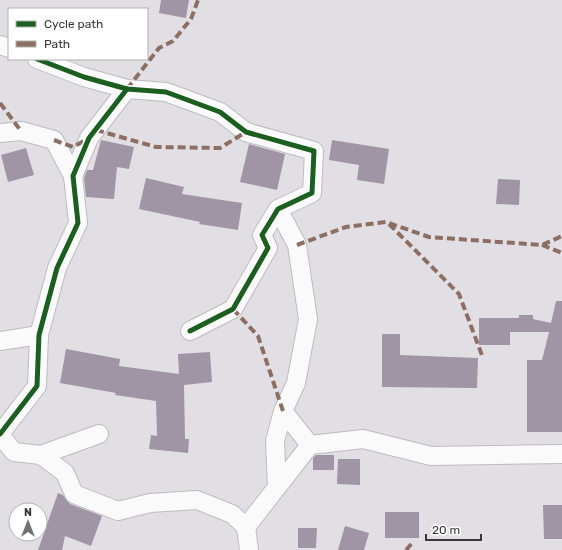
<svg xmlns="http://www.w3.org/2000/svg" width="562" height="550" viewBox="0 0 562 550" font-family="Rubik,sans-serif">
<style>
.building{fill:#9f95a5}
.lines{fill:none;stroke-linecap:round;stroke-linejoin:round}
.minor-casing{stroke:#bebbbf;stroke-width:20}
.minor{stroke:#fbfafb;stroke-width:18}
.quiet{stroke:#8d6e63;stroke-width:4;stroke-dasharray:8 4;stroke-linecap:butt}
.cycleway-casing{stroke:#fff;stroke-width:8}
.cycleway{stroke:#1b5e20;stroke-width:5}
</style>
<rect width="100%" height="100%" fill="#e2dfe4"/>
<g class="building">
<path d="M161,0H189L186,18L159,13Z"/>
<path d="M101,140L134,147L129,169L117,167L114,199L86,197L84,178L87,170H93Z"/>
<path d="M332,140L389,149L384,184L357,180L359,165L329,160Z"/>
<path d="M249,144L285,154L277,190L240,182Z"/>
<path d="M26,148L34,175L8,182L1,155Z"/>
<path d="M146,178L184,187L182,194L242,203L238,230L199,224L200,222L139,209Z"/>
<path d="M498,179L520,180L519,205L496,204Z"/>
<path d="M556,301H562V432H527V360H542L549,332H510V345H479V318H519V315H533V319L551,323Z"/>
<path d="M382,334H400V355L478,358L477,388L382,387Z"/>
<path d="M66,349L120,359L119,366L179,374L178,354L210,352L212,382L184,385L185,439H189L188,453L149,449L151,435L157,436L156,401L115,395L116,393L60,383Z"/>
<path d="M316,455H334V470H313V458Z"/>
<path d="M338,459H360V485L337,484Z"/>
<path d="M58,493L63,495L70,504L102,516L91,546L65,536L62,550H38Z"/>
<path d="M543,505H562V539H544Z"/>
<rect x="385" y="512" width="34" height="26"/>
<path d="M345,526L369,533L364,550H338Z"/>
<path d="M298,528H317L316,548H298Z"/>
</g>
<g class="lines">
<g class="minor-casing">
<g id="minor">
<path d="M0,45L9,48"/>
<path d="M37,59L84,77L127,89L166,92L220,112L246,132L314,151L312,193L278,209L262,235L268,248L233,309L190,331"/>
<path d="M0,133L21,131L54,140L73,176"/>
<path d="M0,341L39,335"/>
<path d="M283,411L310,445"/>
<path d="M0,434L37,386L39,335L57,268L78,223L73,176L89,138L127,89"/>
<path d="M0,435L14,452L41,455L65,473L74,494L118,511L150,503L197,500L232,514L246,527L249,550"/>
<path d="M41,455L99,434"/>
<path d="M277,487L275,441L283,411L296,383L308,319L297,245L278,209"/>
<path d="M246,527L310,445L363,439L431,456L562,454"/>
</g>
</g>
<use href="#minor" class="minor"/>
<g class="quiet">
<path d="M127,89L159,48L173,41L191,19L198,0"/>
<path d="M0,103L21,131"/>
<path d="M96,130L156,147L220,148L246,132"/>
<path d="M54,140L73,147L89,138"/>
<path d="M389,224L459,294L483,358"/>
<path d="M297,245L346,227L386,222L429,237L542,245L562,236"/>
<path d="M542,245L562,253"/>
<path d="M233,309L258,336L283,411"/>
<path d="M406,550L414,541"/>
</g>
<g class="cycleway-casing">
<g id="cycleway">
<path d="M37,59L84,77L127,89L166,92L220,112L246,132L314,151L312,193L278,209L262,235L268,248L233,309L190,331"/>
<path d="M0,434L37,386L39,335L57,268L78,223L73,176L89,138L127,89"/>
</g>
</g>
<use href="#cycleway" class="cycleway"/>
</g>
<rect x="8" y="8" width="140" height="52" fill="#ffffff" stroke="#b0afb0"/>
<rect x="16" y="21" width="20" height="6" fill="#1b5e20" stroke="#b0afb0"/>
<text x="44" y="28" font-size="12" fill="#39363a">Cycle path</text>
<rect x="16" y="41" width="20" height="6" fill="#8d6e63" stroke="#b0afb0"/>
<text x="44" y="48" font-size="12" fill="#39363a">Path</text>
<g transform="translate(28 522)"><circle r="19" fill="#ffffff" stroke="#b0afb0"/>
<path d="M0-3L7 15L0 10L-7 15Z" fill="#747176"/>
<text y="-6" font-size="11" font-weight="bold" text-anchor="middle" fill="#39363a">N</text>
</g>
<path d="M426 534v6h55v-6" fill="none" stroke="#39363a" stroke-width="2"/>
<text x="432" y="534" font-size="12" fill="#39363a" stroke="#ffffff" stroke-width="3" paint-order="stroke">20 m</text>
</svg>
